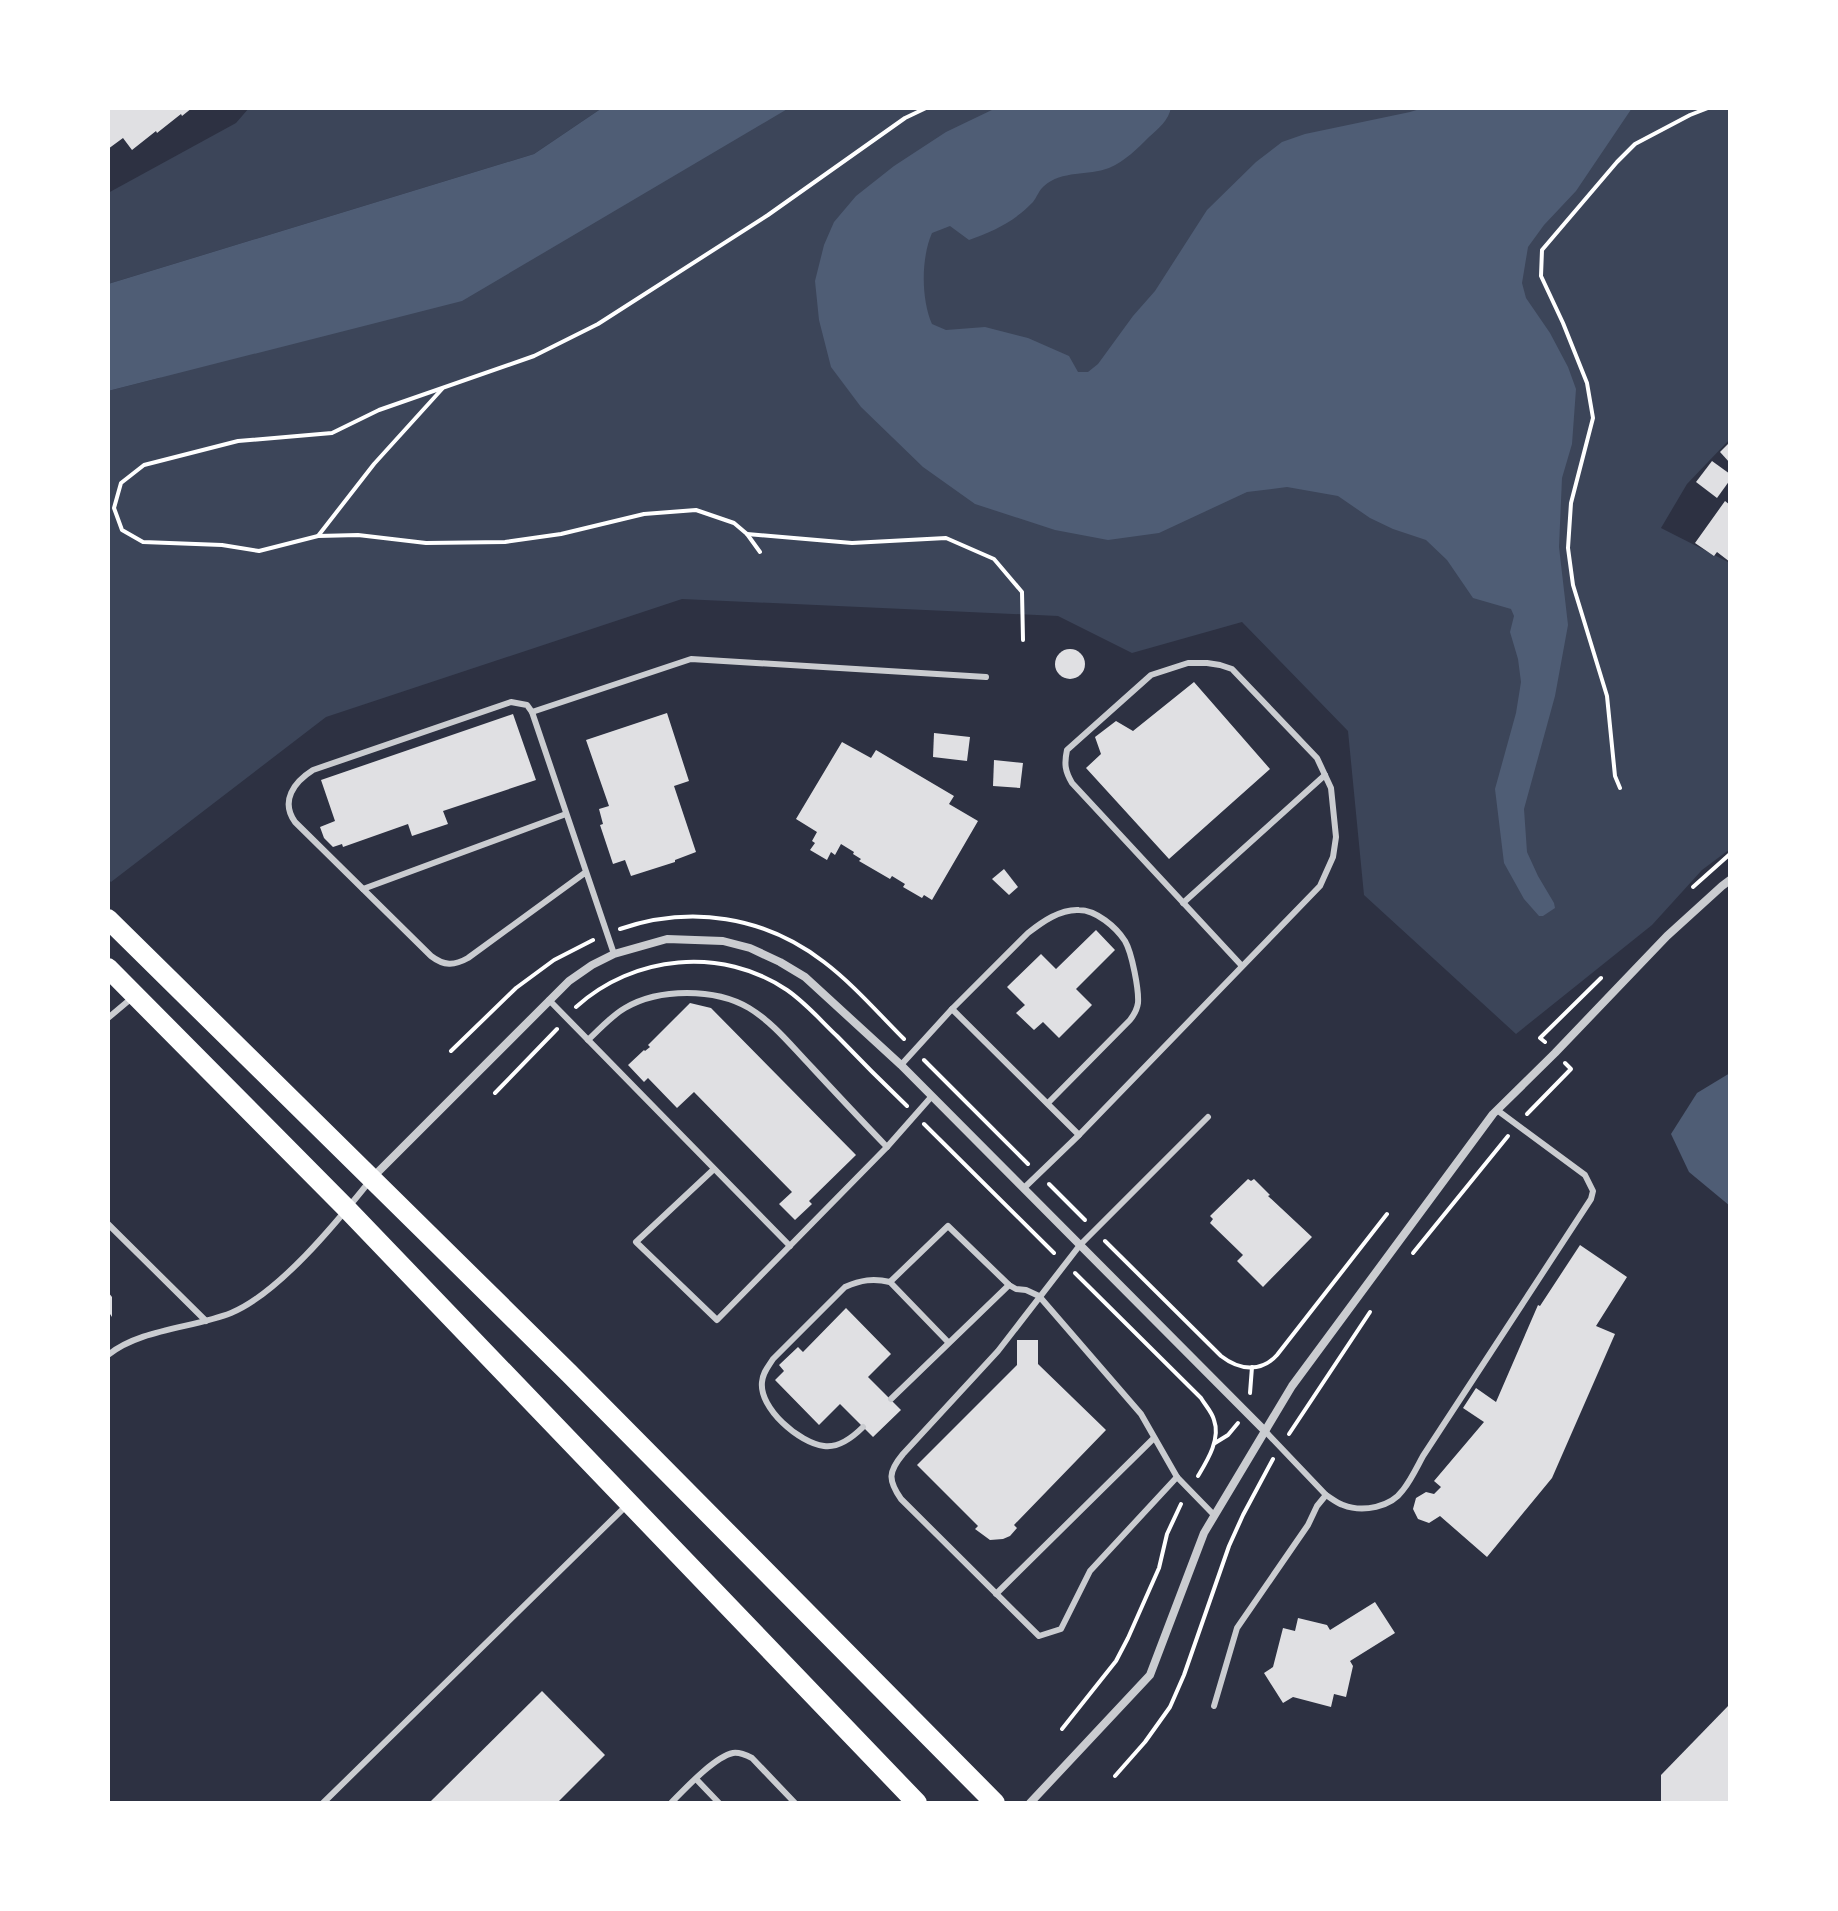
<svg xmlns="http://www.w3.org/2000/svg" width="1838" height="1911" viewBox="0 0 1838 1911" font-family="'PT Serif',serif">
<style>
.green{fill:#3c4559}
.water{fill:#4f5d75}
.building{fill:#e0e0e3}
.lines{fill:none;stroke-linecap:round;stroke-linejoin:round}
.path{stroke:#fff;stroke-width:4}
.service{stroke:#caccd0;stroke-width:6}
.minor{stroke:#caccd0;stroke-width:8}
.primary{stroke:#fff;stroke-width:20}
</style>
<rect width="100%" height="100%" fill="#2d3142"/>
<g class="green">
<path d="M249,108H602L534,154L108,284V193L236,123Z"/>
<path d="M617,108H1730V439L1687,484L1661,528L1730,563V849L1702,870L1652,925L1516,1034L1364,895L1348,731L1242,622L1132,653L1058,616L682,599L326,717L111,882L108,879V391L159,378L538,189Z"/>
</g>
<g class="water">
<path d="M602,108H789L462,301L108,391V284L534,154Z"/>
<path d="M996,108H1171C1168,121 1159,128 1149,137C1137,149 1125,161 1109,168C1088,176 1062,170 1044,186C1039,190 1037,197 1033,202C1015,221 994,231 969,240L950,226L932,233C921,258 921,299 932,324L946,330L985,327L1028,338L1069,356L1078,372H1088L1098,364L1133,316L1155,291L1207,210L1256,162L1282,142L1305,134L1410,112L1423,108H1632L1576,191L1544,225L1528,247L1522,283L1526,298L1550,333L1568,367L1576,389L1572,444L1562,478L1559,547L1568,625L1555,696L1524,809L1527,852L1538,876L1554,903L1555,908L1543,916H1539L1524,899L1504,863L1495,789L1516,713L1521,682L1518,659L1510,632L1514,616L1511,609L1473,598L1447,560L1426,540L1393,529L1370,518L1338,496L1287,487L1247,492L1159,533L1108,540L1055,530L975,504L923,467L861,407L831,367L819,320L815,281L824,245L834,222L856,196L894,166L946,132Z"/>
<path d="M1730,1073V1206L1689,1172L1671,1134L1697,1093Z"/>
</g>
<g class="building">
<path d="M108,108H192L182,116L181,114L157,133L156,131L132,150L123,138L108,149Z"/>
<path d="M1730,442V463L1720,452Z"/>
<path d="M1712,461L1730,474V480L1717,498L1696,482Z"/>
<path d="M1725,501L1730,505V562L1717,552L1714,556L1695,543Z"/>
<circle cx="1070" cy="664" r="15"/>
<path d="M1194,682L1270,769L1169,859L1086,768L1101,754L1095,737L1116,721L1133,731Z"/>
<path d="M667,713L689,781L674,786L696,852L675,860V862L631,876L625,860L613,864L600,825L603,824L599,809L609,806L586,740Z"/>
<path d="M513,714L536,780L443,811L448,824L412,836L408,824L343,847L342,844L333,847L324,838L320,827L335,821L321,780Z"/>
<path d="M934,733L970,737L967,761L933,757Z"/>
<path d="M842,742L871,758L876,750L954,796L949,804L978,821L932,900L924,895L922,898L903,887L905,884L892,876L890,879L859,861L861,859L853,854L854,852L841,844L835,855L831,852L827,860L810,850L815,843L812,841L817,832L796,819Z"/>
<path d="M994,760L1023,763L1020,788L993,786Z"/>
<path d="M1004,869L1018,887L1009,895L992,879Z"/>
<path d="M1096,930L1115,950L1076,989L1092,1005L1059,1038L1043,1022L1034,1030L1016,1013L1025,1005L1007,987L1041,954L1056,969Z"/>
<path d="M690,1003L711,1008L856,1155L809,1201L812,1204L795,1220L779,1204L792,1192L694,1092L677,1108L648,1078L644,1082L628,1065L644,1050L645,1051L650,1047L648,1045Z"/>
<path d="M1248,1179L1251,1181L1254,1179L1270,1195L1268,1196L1312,1237L1263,1287L1237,1261L1243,1255L1210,1223L1213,1219L1210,1216Z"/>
<path d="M1580,1245L1627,1277L1596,1326L1615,1334L1552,1478L1487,1557L1440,1516L1429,1523L1418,1519L1413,1509L1416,1498L1426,1492L1434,1494L1441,1487L1434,1481L1484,1422L1463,1408L1476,1388L1496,1402L1538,1305L1540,1306Z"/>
<path d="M108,1292L112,1297V1317L110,1314L108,1316Z"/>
<path d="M846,1308L891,1354L868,1377L901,1410L873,1437L840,1404L819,1425L775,1380L784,1371L779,1365L798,1347L803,1352Z"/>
<path d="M1017,1340H1038V1364L1106,1430L1014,1525L1017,1528L1010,1536L1003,1539L990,1540L975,1529L978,1526L917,1465L1017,1365Z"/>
<path d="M1375,1602L1395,1633L1350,1661L1353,1666L1346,1697L1334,1694L1331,1707L1293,1697L1283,1703L1264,1673L1273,1667L1283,1628L1295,1631L1298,1618L1327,1625L1330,1630Z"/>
<path d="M542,1691L605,1755L557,1803H429Z"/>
<path d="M1730,1704V1803H1661V1775Z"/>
</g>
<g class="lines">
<g class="path">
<path d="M747,534L852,543L946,538L994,559L1022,592L1023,640"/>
<path d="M318,536L374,464L442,389"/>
<path d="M760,552L747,534L734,523L696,510L644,514L561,534L505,542L426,543L358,535L318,536L259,551L222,545L143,542L122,530L114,508L121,483L144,465L238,441L332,433L379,410L534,356L598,324L768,215L905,118L926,108"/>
<path d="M1620,788L1615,776L1607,696L1573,585L1568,548L1571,503L1593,418L1587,383L1563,323L1541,276L1542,250L1617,162L1635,144L1690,115L1708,108"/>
<path d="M1693,887L1730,854"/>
<path d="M620,929C691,905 764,916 824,962C853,984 878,1013 904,1039"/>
<path d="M576,1007C633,955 722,946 787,990C806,1003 821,1021 837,1036C860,1060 883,1083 907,1106"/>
<path d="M1545,1042L1540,1038L1601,978"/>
<path d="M451,1051L516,988L554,960L593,940"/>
<path d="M924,1060L1028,1164"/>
<path d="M495,1093L557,1029"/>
<path d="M1527,1114L1571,1069L1565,1063"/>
<path d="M924,1124L1054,1253"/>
<path d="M1049,1184L1085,1220"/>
<path d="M1105,1241L1221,1356C1239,1370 1261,1373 1277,1355L1387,1214"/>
<path d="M1413,1253L1508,1136"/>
<path d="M1075,1273L1201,1398C1205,1405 1212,1412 1214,1420C1221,1439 1207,1461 1198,1476"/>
<path d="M1250,1393L1252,1367"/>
<path d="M1289,1434L1370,1312"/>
<path d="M1215,1443L1228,1435L1238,1423"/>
<path d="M1062,1729L1116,1661L1128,1638L1159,1568L1167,1534L1181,1504"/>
<path d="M1115,1776L1145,1742L1170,1707L1184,1675L1229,1546L1243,1515L1273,1459"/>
</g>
<g class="service">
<path d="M532,712L691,659L986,677"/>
<path d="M586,872L468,958C454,966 444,966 431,956L295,822C280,801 294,782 313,770L511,702L527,705L532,712L614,954"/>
<path d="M363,889L566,814"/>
<path d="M1183,903L1325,775"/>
<path d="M549,1000L790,1246"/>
<path d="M952,1009L1079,1135L1024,1188"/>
<path d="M108,1018L133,997"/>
<path d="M588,1040C600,1029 611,1016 625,1008C659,988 715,988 749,1008C772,1022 789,1043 807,1062C834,1091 860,1119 887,1147"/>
<path d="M901,1065L952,1009L1028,933C1042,922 1060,909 1079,910C1096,910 1116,927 1125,941C1132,953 1139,990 1138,1003C1137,1010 1134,1015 1130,1020L1048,1103"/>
<path d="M1079,1135L1320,886L1333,857L1336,837L1331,788L1317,758L1232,669L1220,665L1207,663H1188L1151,675L1067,750C1064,764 1065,771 1072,783L1242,966"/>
<path d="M714,1169L636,1242L717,1320L887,1147L932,1096"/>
<path d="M108,1224L206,1321"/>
<path d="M890,1282L948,1226L1009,1285L1016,1289L1026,1290L1039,1296L1141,1414L1177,1477L1214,1515"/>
<path d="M108,1355C140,1329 193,1328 231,1313C279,1293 336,1223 369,1182"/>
<path d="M891,1399L1009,1285"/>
<path d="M863,1427C853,1437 838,1448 824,1446C799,1443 759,1408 762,1382C763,1372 768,1367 773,1359L845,1287C861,1280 873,1278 890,1282L948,1342"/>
<path d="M1177,1477L1090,1571L1061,1629L1039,1636L901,1499C888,1480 888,1472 903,1454L998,1351L1080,1245L1208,1117"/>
<path d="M1326,1495C1331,1498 1337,1503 1343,1505C1363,1513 1391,1507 1403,1490C1411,1480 1417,1467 1423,1456L1591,1199L1593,1191L1585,1175L1497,1110"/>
<path d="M996,1594L1154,1438"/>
<path d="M1214,1706L1237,1628L1308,1525L1317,1506L1326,1495L1265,1431"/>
<path d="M696,1779L719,1803"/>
<path d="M323,1803L626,1506"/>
<path d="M671,1803C684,1790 714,1757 733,1753C739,1752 746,1755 752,1758L795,1803"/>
</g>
<g class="minor">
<path d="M372,1178L569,981L592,965L614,954L667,939L723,941L750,948L780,962L805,977L901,1065L1265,1431"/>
<path d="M1030,1803L1150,1675L1204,1533L1292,1386L1493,1114L1555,1053L1667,936L1722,886L1730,880"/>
</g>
<g class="primary">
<path d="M108,919L569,1373L995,1803"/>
<path d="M108,968L347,1209L917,1803"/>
</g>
</g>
<rect width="1838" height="1911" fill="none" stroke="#ffffff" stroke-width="220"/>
</svg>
